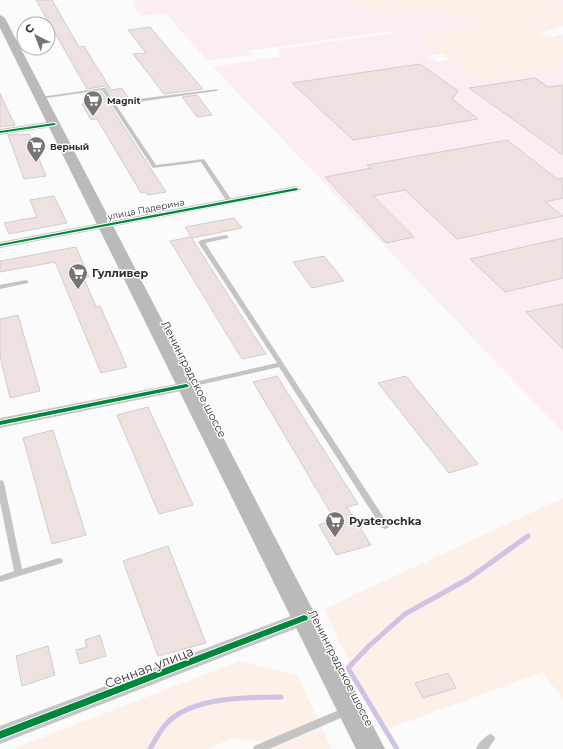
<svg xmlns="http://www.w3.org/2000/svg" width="563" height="749" viewBox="0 0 563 749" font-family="Montserrat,sans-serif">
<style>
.built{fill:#faeef2}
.green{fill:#fdf0e8}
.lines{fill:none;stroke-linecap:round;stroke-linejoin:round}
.stream{stroke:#cec3e4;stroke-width:5}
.building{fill:#eee2e0;stroke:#d1cdcd}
.service{fill:#c5c4c5;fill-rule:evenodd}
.minor{fill:#c5c4c5;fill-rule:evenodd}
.secondary{fill:#bbb9ba;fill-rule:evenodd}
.cycleway-casing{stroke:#fff;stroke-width:2}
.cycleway{fill:#00873e;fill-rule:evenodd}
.labels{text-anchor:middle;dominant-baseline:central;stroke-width:3;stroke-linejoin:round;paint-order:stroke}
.far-poi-label{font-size:9px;font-weight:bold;fill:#312c2d;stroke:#fff;text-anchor:start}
.far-street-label{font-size:9px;fill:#312c2d;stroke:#fff}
.poi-label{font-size:11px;font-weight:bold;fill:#312c2d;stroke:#fff;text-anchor:start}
.street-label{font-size:11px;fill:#312c2d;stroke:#fff}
.near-street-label{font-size:13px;fill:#312c2d;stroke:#fff}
</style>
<rect width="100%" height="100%" fill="#fcfbfb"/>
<path class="built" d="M134,0H563V26L502,44L428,56L437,62L519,47L563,34V432L213,67L281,56L278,49L395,33L392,31L247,51L251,55L208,61L165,13L141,16L133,7Z"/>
<g class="green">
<path d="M353,0H549L563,6V21L533,31L563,42V58H561L558,68L479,82L421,37L473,27L440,8L379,15Z"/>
<path d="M563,498V700L543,672L382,731L324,609Z"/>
<path d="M239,661L297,675L332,749H274L271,743L233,738L208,749H13Z"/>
</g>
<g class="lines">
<g class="stream">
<path d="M150,749C155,741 160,730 167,723C192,697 247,697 281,697"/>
<path d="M397,749L348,668L369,646L405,614L468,579L528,536"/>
</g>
</g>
<g class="building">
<path d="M36,0H52L79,47L84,46L111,90L122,88L129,99L115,100L105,86L87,89Z"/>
<path d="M150,27L159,38L203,89L164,94L133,54L146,53L128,30Z"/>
<path d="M420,64L458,91L452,99L478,119L353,140L292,83Z"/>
<path d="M535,78L548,87L563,85V155L469,88Z"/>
<path d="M101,92L109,104L166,192L148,195L146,192L141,193L97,119L91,120L82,104L95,102L90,93Z"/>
<path d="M0,93L7,109L15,125L0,127Z"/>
<path d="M197,95L212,115L197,117L182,97Z"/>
<path d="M18,134L19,135L29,134L46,176L24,179L8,135Z"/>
<path d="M507,140L557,179L563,178V198L545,202L563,216L457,239L405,190L373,196L414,237L386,243L325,177L371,168L367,165Z"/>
<path d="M54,196L67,223L9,234L4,223L37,217L30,200Z"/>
<path d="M234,218L242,228L192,238L185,227Z"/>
<path d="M191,237L266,354L242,359L170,241Z"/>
<path d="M563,238V278L505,292L470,259Z"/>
<path d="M76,247L89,277L84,278L96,307L100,306L127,367L101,373L55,262L0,272V261Z"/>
<path d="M324,256L344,281L312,288L293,262Z"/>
<path d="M563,304V349L526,312Z"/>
<path d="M18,315L40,391L10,398L0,357V319Z"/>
<path d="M277,376L358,504L347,507L371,545L336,555L319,525L335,520L253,382Z"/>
<path d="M406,376L478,464L449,473L378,383Z"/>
<path d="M148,407L193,505L159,514L117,415Z"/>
<path d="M53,430L86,535L52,544L23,438Z"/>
<path d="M168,546L206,643L158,656L123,561Z"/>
<path d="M100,635L106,656L80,664L76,650L87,647L85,640Z"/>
<path d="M48,646L55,675L22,686L16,656Z"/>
<path d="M448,673L456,688L423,698L415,683Z"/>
</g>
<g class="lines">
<g class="service">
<path d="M103,88H105L114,102L218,89V90L216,91L116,105L156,165L204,159L233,202L232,203H228L201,162L153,168L102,90L40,99L38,98L40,97Z"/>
<path d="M226,235L229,237L228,238L205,243L388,524L389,526L388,528L385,529L382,528L279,367L186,388L182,386L186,384L277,363L198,242L201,240Z"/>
<path d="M26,280L29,282L28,283L0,289V285Z"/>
<path d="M0,480L3,481L4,483L22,569L59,558L62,559L63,561L62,563L0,582V576L14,571L0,502Z"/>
<path d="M346,707L350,708L351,711L350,714L269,749H253L254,746Z"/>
<path d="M490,734L494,736L495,739L488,749H476C478,743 484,737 490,734Z"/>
</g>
<g class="minor">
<path d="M54,121L57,122L58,124L57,126L0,135V129Z"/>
<path d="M296,186L301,189L299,191L0,248V242Z"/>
<path d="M186,382L191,383L193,386L191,389L0,428V418Z"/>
<path d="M304,611L310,613L313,618L310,623L0,744V726Z"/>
</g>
<path class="secondary" d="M0,15L5,18L385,749H356L0,28Z"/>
<g class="cycleway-casing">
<g id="cycleway">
<path d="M54,123L56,124L55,125L0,133V131Z"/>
<path d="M296,188L298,189V190L0,246V244Z"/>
<path d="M186,384L188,385L189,386L188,387L0,425V421Z"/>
<path d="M304,615L307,616L308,618L307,620L0,739V731Z"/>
</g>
</g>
<use href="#cycleway" class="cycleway"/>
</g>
<defs>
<g id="supermarket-pin" transform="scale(1)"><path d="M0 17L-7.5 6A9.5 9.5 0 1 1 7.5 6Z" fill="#787475" stroke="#fff"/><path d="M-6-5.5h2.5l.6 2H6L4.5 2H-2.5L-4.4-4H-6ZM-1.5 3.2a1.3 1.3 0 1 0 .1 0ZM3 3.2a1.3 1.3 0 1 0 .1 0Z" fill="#fff"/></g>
</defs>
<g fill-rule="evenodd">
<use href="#supermarket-pin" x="93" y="100"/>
<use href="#supermarket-pin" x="36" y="146"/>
<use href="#supermarket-pin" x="78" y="273"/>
<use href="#supermarket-pin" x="335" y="521"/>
</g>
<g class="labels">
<g class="far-poi-label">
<text x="107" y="100">Magnit</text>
<text x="50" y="146">Верный</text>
</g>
<g class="far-street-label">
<text transform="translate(146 209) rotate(-11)">улица Падерина</text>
</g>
<g class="poi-label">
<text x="92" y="273">Гулливер</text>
<text x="349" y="521">Pyaterochka</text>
</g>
<g class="street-label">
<text transform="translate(194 379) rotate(63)">Ленинградское шоссе</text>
<text transform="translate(341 668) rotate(63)">Ленинградское шоссе</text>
</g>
<g class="near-street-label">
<text transform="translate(149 667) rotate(-21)">Сенная улица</text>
</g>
</g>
<g transform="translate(36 36) rotate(318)"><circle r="19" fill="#ffffff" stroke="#adabab"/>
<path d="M0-3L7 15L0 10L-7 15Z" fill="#787475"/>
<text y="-6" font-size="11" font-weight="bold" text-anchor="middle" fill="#312c2d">С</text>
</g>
</svg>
